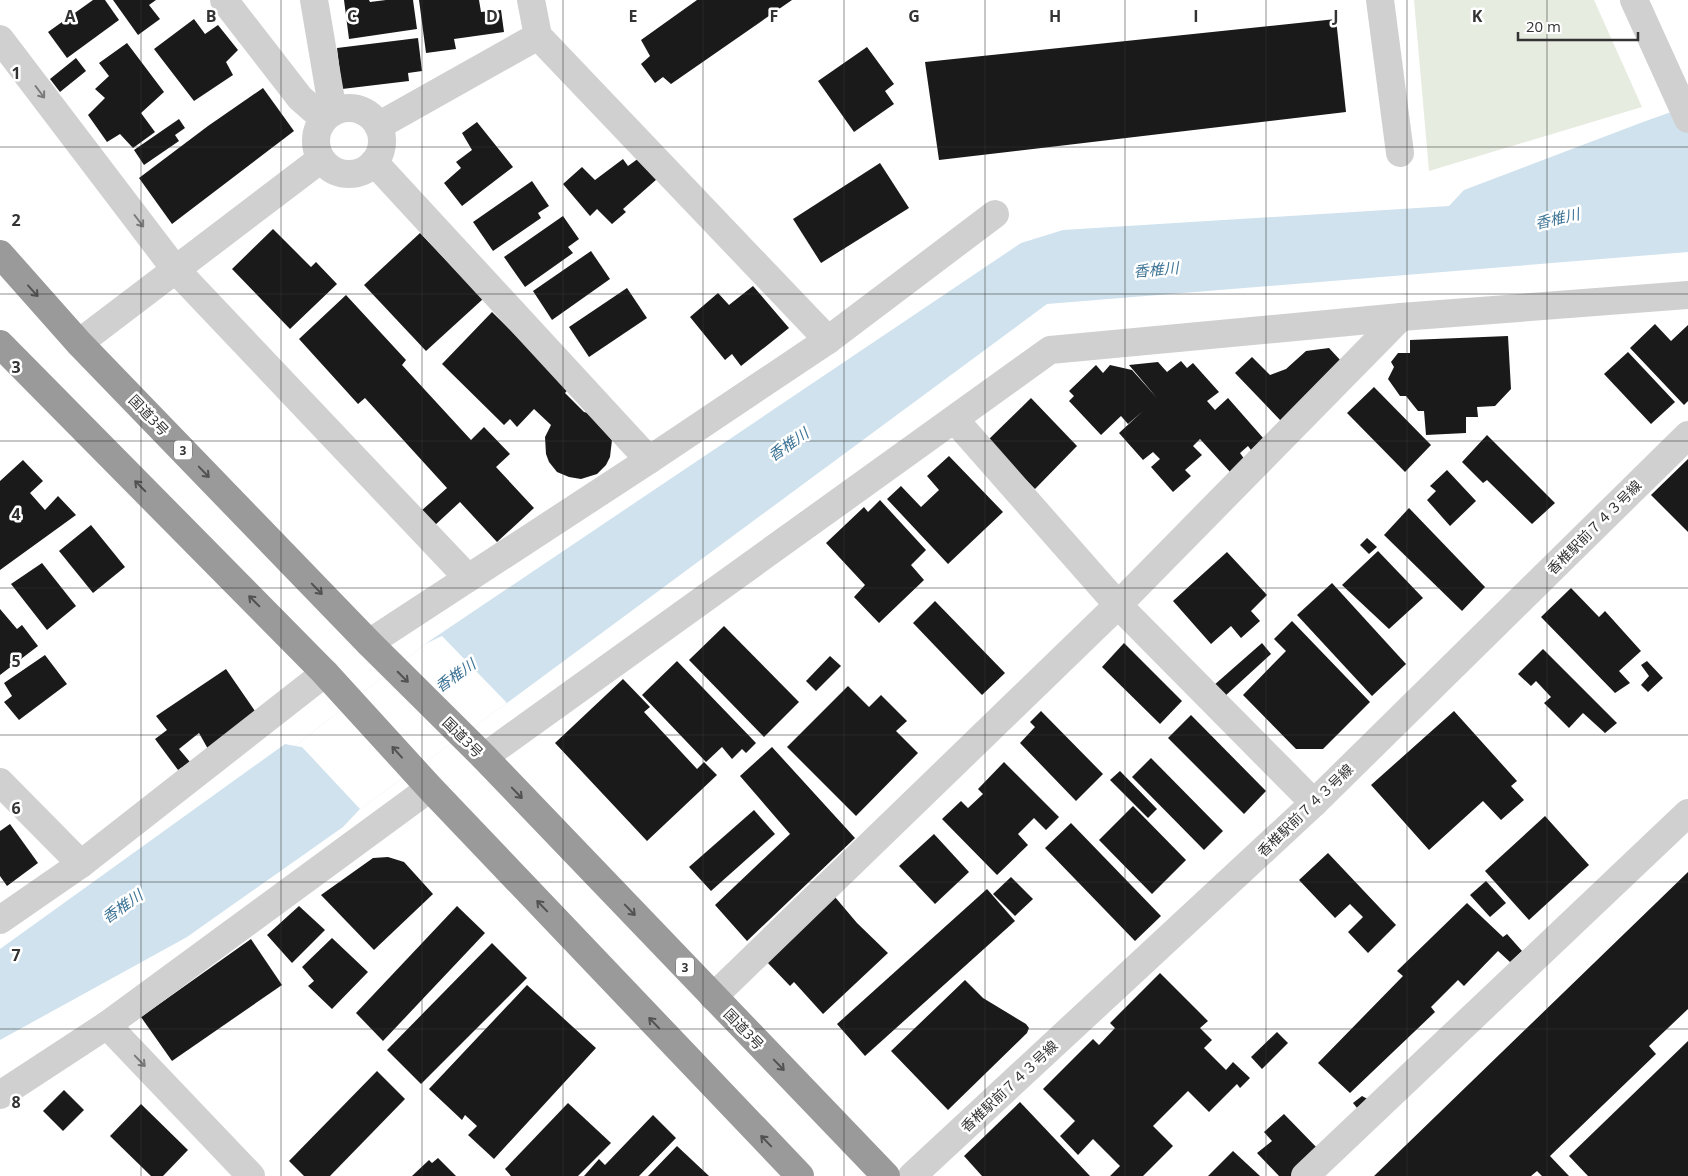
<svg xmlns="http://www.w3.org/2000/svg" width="1688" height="1176" viewBox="0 0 1688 1176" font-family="'Open Sans','Noto Sans JP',sans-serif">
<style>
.green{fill:#e6ecdf}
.water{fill:#cfe2ee}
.pier{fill:#fff}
.building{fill:#1a1a1a}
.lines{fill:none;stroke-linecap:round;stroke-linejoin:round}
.street{stroke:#d0d0d0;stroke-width:28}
.highway{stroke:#9a9a9a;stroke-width:28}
.oneway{stroke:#7a7a7a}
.oneway2{stroke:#525252}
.grid{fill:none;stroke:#333;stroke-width:1;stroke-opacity:0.55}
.labels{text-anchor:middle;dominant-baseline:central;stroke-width:5;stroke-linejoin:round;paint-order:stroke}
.shield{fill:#fff;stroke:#707070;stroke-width:1}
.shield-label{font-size:12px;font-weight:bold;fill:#333}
.street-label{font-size:14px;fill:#333;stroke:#fff}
.water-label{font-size:15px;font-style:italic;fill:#3f7597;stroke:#fff}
.grid-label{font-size:16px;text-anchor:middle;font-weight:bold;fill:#333;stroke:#fff;stroke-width:5;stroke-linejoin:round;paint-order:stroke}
</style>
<rect width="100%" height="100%" fill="#fff"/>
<path class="green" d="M1414,0H1594L1642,107L1429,171Z"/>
<path class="water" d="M1688,106V252L1047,304L507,703L360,809L343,827L187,937L0,1040V949L285,744L295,746L425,644L1021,243L1063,230L1449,206L1464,190L1643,122Z"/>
<path class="pier" d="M442,636L507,703L360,809L302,747L295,746L425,644Z"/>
<g class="building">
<path d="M93,0H105L119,20L67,58L48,32Z"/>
<path d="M113,0H156L149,5L160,19L138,35Z"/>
<path d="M344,0H369L370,2L386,0H413L417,29L349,39Z"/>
<path d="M419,0H479L481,12L501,10L504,32L454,39L456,49L426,53Z"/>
<path d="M697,0H792L671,84L663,77L655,83L641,64L650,56L641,40Z"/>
<path d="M194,19L205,34L218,25L238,50L226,62L233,75L194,101L154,49Z"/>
<path d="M1336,19L1346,112L939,160L925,62Z"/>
<path d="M418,38L422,71L408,73L409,81L342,89L337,48Z"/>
<path d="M127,43L164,92L141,113L155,132L133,148L120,134L107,142L88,115L105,98L95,89L109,76L99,63Z"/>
<path d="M867,47L894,84L885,91L894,104L854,132L818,81Z"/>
<path d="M76,58L86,71L60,92L50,79Z"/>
<path d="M263,88L294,131L172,224L139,178L208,126Z"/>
<path d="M179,119L185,128L175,135L179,141L144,165L134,150Z"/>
<path d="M477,122L513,167L462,206L444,183L461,168L456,162L472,150L462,133Z"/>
<path d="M639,158L657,179L623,209L626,212L612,224L597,209L590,216L563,184L582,167L595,180L623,159L628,166Z"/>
<path d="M880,163L909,208L821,263L793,219Z"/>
<path d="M532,181L549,206L538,213L541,218L493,251L473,222Z"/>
<path d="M563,216L579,239L568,247L573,253L525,287L504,257Z"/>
<path d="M273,229L311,267L316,262L337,284L290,329L232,269Z"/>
<path d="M420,233L483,299L426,351L364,285Z"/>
<path d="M591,251L610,279L552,320L533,291Z"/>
<path d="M753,286L789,328L741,366L732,354L725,360L690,317L718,293L729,305Z"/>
<path d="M627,288L647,318L589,357L569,327Z"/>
<path d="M346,295L406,360L402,365L471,440L484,427L510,454L496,467L534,508L497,542L460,502L434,526L421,511L447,488L365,398L358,404L299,339Z"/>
<path d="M492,312L569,388L565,393L584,412L588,413L612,440L610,457L606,465L597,474L581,479L569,477L557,472L549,462L546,454L545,437L551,425L534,409L517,427L510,419L504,425L442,364Z"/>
<path d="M1655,324L1671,341L1688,325V401L1684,405L1630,348Z"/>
<path d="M1508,336L1511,389L1495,406L1477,407L1478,417H1466V433L1426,435L1424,411H1418L1406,396H1400L1388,379L1394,367L1391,362L1398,353H1410V340Z"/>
<path d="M1329,348L1342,362L1281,421L1235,373L1252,357L1270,375L1286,369L1306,351Z"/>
<path d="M1628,352L1675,402L1651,424L1604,374Z"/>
<path d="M1181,361L1187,368L1193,363L1219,392L1207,401L1215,410L1228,398L1264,439L1251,450L1248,446L1240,453L1245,460L1231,473L1200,439L1193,446L1202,455L1185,470L1191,476L1173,492L1151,467L1160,459L1153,452L1143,460L1119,433L1143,411L1128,424L1121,416L1101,435L1069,401L1074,396L1069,391L1096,365L1103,373L1110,365L1132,370L1157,398L1129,365L1158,362L1167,372Z"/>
<path d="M1374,387L1431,445L1405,472L1347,413Z"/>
<path d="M1031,398L1077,446L1035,489L987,441Z"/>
<path d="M1487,435L1555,503L1532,524L1487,480L1483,483L1462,462Z"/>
<path d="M949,456L1003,512L948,564L887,499L901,486L921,507L939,490L927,476Z"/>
<path d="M1688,459V532L1651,495Z"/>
<path d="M23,460L43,481L30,493L45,510L58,496L76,515L0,570V481Z"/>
<path d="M1447,470L1476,501L1450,526L1427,500L1436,491L1430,486Z"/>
<path d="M880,500L926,550L911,565L924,580L879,623L854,597L865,585L826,543L864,507L868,512Z"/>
<path d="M1409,508L1485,587L1462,611L1384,535Z"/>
<path d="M91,525L125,567L93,593L59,551Z"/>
<path d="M1367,538L1377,547L1369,554L1360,545Z"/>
<path d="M1378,551L1423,598L1389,629L1342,585Z"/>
<path d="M1227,552L1267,595L1251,611L1260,621L1241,638L1231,626L1211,644L1173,601Z"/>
<path d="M42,563L76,606L47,630L11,584Z"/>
<path d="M1332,583L1406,664L1372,696L1297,615Z"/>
<path d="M1571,588L1599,617L1605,611L1641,651L1619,671L1630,683L1615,693L1541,617Z"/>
<path d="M935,601L1005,673L982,695L913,623Z"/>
<path d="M0,609L17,629L22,625L38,646L0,675Z"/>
<path d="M1292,621L1370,702L1323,749H1296L1243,695L1286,651L1274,639Z"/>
<path d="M724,626L799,702L764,737L689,660Z"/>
<path d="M1124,643L1182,701L1160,724L1102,667Z"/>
<path d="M1262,643L1271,654L1224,697L1213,686Z"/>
<path d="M1543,649L1617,723L1605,733L1583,713L1569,728L1544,703L1551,697L1536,681L1531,686L1518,674Z"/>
<path d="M45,655L67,684L19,720L4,702L12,696L4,683Z"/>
<path d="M830,656L841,666L816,691L806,681Z"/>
<path d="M677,661L756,743L746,753L742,749L732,759L722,747L706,762L642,695Z"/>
<path d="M1647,661L1663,678L1648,692L1641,685L1649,676L1641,665Z"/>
<path d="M226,669L257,714L208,749L199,733L179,749L190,762L178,770L155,739L167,730L156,716Z"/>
<path d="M623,679L650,707L644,712L697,769L704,762L717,775L647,841L555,743Z"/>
<path d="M848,686L869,707L881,695L907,721L896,731L918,753L856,816L787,747Z"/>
<path d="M1041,711L1103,774L1076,801L1020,743L1035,727L1030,722Z"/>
<path d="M1454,711L1517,781L1511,786L1524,800L1501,820L1483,801L1429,850L1371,785Z"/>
<path d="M1191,715L1266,791L1244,814L1168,738Z"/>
<path d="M772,747L855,838L747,941L715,905L790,834L740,776Z"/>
<path d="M1151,758L1223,831L1204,850L1132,777Z"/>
<path d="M1004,762L1059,817L1046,830L1034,818L1018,834L1028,845L997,875L942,819L961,801L968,808L983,794L978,789Z"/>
<path d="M1120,771L1157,809L1148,818L1110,780Z"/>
<path d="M1133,806L1186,860L1152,894L1099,840Z"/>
<path d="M754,810L775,834L711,891L689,867Z"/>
<path d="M1545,816L1589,865L1529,920L1485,871Z"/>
<path d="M1071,823L1161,916L1135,941L1045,848Z"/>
<path d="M10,824L38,863L7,886L0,876V831Z"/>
<path d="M934,834L969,872L935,904L899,866Z"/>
<path d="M1328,853L1396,925L1368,953L1348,932L1363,917L1350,904L1335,918L1299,880Z"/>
<path d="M388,857L404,862L433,894L374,950L321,895L373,858Z"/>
<path d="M1688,872V1009L1649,1046L1656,1054L1550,1156L1569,1176H1542L1537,1171L1531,1176H1374Z"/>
<path d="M1011,877L1033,899L1015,916L993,894Z"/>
<path d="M1486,881L1506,903L1490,917L1470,895Z"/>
<path d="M987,889L1015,921L865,1056L837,1024Z"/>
<path d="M835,897L857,923L888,953L823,1014L794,982L790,986L766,961Z"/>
<path d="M1467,903L1503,937L1507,934L1522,951L1510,962L1498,951L1464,986L1458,980L1431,1007L1435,1012L1350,1093L1318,1063L1403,976L1397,971Z"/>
<path d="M299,906L325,930L292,963L267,935Z"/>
<path d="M457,906L485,933L383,1041L356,1013Z"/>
<path d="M332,938L368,972L332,1009L308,986L314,981L302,967Z"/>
<path d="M251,939L282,985L172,1061L141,1017Z"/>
<path d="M492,943L527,978L421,1084L387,1050Z"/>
<path d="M1160,973L1208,1021L1200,1028L1212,1040L1204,1048L1226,1070L1233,1062L1250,1078L1240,1088L1237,1084L1209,1112L1188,1091L1153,1126L1173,1146L1143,1176H1110L1120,1166L1093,1139L1078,1155L1060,1136L1075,1121L1043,1089L1093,1039L1099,1045L1115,1028L1110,1023Z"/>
<path d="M965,980L983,998L1026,1024L1029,1028L1027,1033L948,1110L891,1051Z"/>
<path d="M527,985L596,1048L494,1159L468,1135L477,1126L465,1115L462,1120L429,1089Z"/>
<path d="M1277,1032L1288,1043L1262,1069L1251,1057Z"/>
<path d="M1688,1041V1176H1588L1569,1156Z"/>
<path d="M377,1071L405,1099L330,1176H304L289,1161Z"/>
<path d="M64,1090L84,1110L63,1131L43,1111Z"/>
<path d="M1362,1096L1373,1102L1362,1114L1353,1103Z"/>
<path d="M1020,1102L1090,1176H982L964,1156Z"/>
<path d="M568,1103L611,1143L578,1176H511L505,1169Z"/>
<path d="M141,1104L188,1150L163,1176H151L110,1136Z"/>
<path d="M1284,1114L1320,1151L1294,1176H1279L1257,1153L1272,1141L1264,1132Z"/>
<path d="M653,1115L676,1138L639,1176H584L599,1159L605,1165Z"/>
<path d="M677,1146L709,1176H648Z"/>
<path d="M1233,1151L1260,1176H1208Z"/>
<path d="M438,1158L456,1176H412L429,1160L432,1163Z"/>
</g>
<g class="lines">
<g class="street">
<path d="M224,0L300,98L324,119"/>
<path d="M314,0L333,112"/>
<path d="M531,0L538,36L828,340"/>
<path d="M1380,0L1400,153"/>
<path d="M1634,0L1688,119"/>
<path d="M0,39L175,269L468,578"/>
<circle cx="349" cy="141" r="33"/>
<path d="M378,126L538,36"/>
<path d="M374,162L649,460"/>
<path d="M79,343L321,159"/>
<path d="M955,420L1118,605L1314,803"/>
<path d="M369,643L649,460L828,340L995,214"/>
<path d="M484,757L1050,350L1401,317L1688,295"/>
<path d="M0,782L81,864"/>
<path d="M0,920L81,864L325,673"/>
<path d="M713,997L1118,605L1401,317"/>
<path d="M107,1025L251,1176"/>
<path d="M0,1095L107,1025L430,788"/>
<path d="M912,1176L1314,803L1688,435"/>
<path d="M1305,1176L1688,813"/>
</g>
<g class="highway">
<path d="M0,254L79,343L369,643L484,757L886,1176"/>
<path d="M0,344L325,673L430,788L800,1176"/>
</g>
</g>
<defs><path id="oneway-shaft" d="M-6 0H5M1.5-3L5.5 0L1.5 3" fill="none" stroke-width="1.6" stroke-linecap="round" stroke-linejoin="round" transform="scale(1.25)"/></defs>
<g class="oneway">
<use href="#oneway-shaft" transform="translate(40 92) rotate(53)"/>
<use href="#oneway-shaft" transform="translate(139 221) rotate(53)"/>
<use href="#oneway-shaft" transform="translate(140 1061) rotate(46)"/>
</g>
<g class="oneway2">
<use href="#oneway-shaft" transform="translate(33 291) rotate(48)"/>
<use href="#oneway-shaft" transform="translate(204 472) rotate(46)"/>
<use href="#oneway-shaft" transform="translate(140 486) rotate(-135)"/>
<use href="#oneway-shaft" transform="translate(317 589) rotate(46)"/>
<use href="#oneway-shaft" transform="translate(254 601) rotate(-135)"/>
<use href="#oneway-shaft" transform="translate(403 677) rotate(45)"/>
<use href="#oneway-shaft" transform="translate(397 752) rotate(-132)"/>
<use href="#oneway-shaft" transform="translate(517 793) rotate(46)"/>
<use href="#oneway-shaft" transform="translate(542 906) rotate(-134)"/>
<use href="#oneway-shaft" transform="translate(630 910) rotate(46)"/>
<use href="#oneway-shaft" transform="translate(654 1023) rotate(-134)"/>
<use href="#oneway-shaft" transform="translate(779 1065) rotate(46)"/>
<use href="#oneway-shaft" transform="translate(766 1141) rotate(-134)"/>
</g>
<path class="grid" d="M141,0V1176M281,0V1176M422,0V1176M563,0V1176M703,0V1176M844,0V1176M985,0V1176M1125,0V1176M1266,0V1176M1407,0V1176M1547,0V1176M0,147H1688M0,294H1688M0,441H1688M0,588H1688M0,735H1688M0,882H1688M0,1029H1688"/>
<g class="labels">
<g class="shield">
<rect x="174" y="440.5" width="18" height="19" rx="4"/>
<rect x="676" y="957.5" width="18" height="19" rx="4"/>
</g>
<g class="shield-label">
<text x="183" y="450">3</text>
<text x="685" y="967">3</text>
</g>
<g class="street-label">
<text transform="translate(149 415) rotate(46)">国道3号</text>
<text transform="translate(1594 527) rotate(-45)">香椎駅前７４３号線</text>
<text transform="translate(463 737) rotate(45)">国道3号</text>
<text transform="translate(1305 810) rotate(-44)">香椎駅前７４３号線</text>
<text transform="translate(744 1029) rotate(46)">国道3号</text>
<text transform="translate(1009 1086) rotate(-43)">香椎駅前７４３号線</text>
</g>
<g class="water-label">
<text transform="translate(1557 218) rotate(-13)">香椎川</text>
<text transform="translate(1156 269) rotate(-5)">香椎川</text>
<text transform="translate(788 444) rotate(-35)">香椎川</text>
<text transform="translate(455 675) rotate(-35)">香椎川</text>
<text transform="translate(122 906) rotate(-35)">香椎川</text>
</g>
</g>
<g class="grid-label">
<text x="70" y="22">A</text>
<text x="211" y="22">B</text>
<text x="352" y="22">C</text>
<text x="492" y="22">D</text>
<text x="633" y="22">E</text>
<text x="774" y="22">F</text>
<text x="914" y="22">G</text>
<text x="1055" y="22">H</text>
<text x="1196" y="22">I</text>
<text x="1336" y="22">J</text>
<text x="1477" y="22">K</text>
<text x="16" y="79">1</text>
<text x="16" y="226">2</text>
<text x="16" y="373">3</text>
<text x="16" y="520">4</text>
<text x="16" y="667">5</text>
<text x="16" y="814">6</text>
<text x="16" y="961">7</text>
<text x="16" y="1108">8</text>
</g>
<path d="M1518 32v8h120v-8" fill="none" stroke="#333333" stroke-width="2.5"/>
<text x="1526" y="32" font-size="15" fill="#333333" stroke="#ffffff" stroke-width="4" paint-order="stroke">20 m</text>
</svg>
